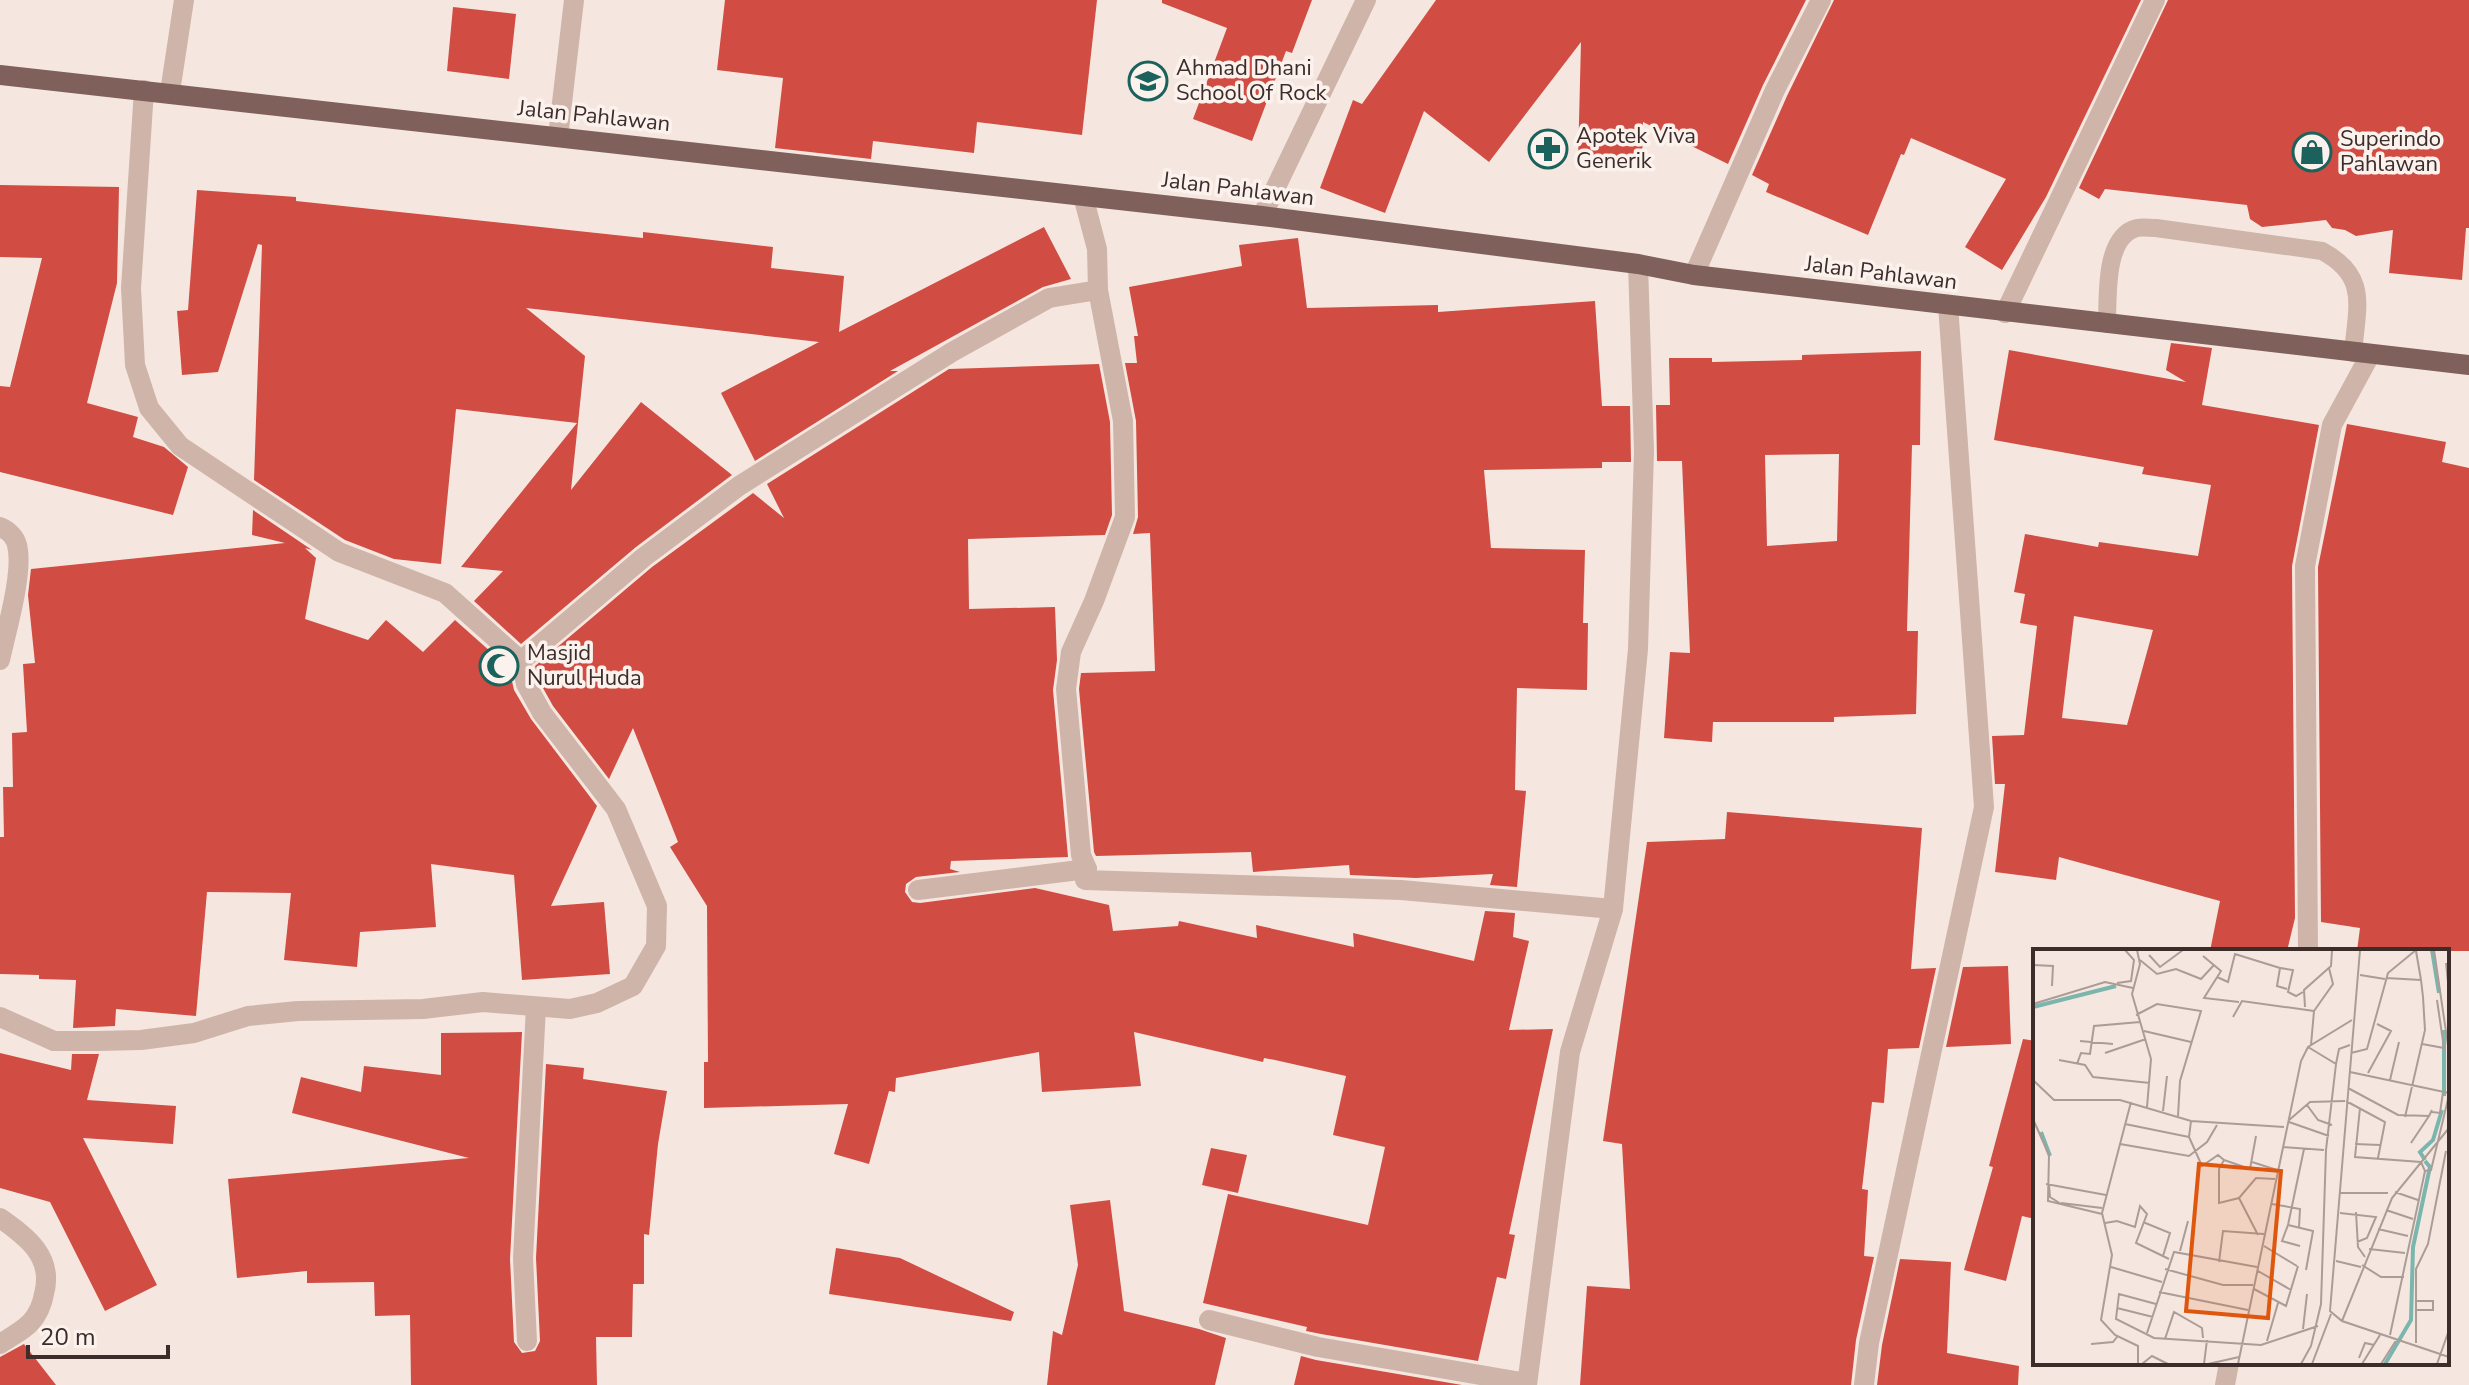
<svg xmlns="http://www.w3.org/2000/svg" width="2469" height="1385" viewBox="0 0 2469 1385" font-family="'Nunito Sans',sans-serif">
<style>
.building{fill:#d14c42;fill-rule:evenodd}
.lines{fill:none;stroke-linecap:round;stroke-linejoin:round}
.lane{stroke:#cfb4aa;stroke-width:18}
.street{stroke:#cfb4aa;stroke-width:20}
.primary{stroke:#7f605a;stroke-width:20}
.labels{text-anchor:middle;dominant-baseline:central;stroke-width:7;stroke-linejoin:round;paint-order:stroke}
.poi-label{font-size:22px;fill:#3c2c2a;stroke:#fcf2ed;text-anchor:start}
.street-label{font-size:22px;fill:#3c2c2a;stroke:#fcf2ed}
.inset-river{fill:none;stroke:#7bb6ae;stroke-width:4}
.inset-road{fill:none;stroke:#ab9c97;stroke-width:2}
.view{fill:#df570e;fill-opacity:0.15;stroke:#df570e;stroke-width:4}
.inset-edge{fill:none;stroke:#3c2c2a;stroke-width:4}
</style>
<rect width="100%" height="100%" fill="#f5e7df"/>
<g class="building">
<path d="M725,0H1097L1082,135L977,122L974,153L873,141L871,159L775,148L783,78L717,70Z"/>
<path d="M1162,0H1312L1292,53L1286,51L1252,141L1193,119L1227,28L1162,3Z"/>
<path d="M1436,0H1806L1763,85L1728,164L1643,122L1642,162L1578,161L1581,42L1489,162L1424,111L1385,213L1320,188L1353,100L1362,104Z"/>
<path d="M1834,0H2141L2046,197L2002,270L1965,247L2006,179L1911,138L1904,155L1901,154L1868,235L1766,192L1769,184L1752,175L1787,96Z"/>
<path d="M2168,0H2469V228H2466L2462,280L2389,273L2393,230L2356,236L2345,230L2332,228L2326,220L2262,227L2250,219L2247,205L2105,189L2099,199L2079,188Z"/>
<path d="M453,7L516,14L509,79L447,71Z"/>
<path d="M0,185L119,187L117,283L87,403L138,417L133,437L164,447L188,467L173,515L0,472V386L10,387L42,258L0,257Z"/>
<path d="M197,190L296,197V201L643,238V232L773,247L771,268L844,276L839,332L1044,227L1071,279L1043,287L890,371H898L755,461L721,393L819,342L526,308L585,356L571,490L641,402L732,475L636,547L521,644L474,601L503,571L461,567L577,423L456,409L441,564L394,559L345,540L254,480L262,245L258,244L218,372L182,375L177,311L188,310Z"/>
<path d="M1298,238L1307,308L1438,305V312L1595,301L1602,406H1630L1631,462H1602V468L1484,470L1491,548L1585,550L1583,623H1588L1587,690L1517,688L1515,790L1526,791L1517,887L1490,885L1493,874L1416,878L1350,875L1349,865L1253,872L1251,852L1096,856L1094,852L1079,689L1081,673L1155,671L1150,533L1133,534L1138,517L1136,421L1125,363H1137L1134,336H1138L1129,287L1242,266L1239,245Z"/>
<path d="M2171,343L2212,348L2202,405L2319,425L2292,566L2295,918L2287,951H2210L2220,901L2059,857L2056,880L1995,872L2005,784H1995L1992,736L2024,735L2037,626L2020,623L2025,594L2014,592L2025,534L2098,547L2099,542L2198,556L2211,485L2142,474L2144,467L1994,440L2009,350L2186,382L2166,370ZM2074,616L2153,630L2127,725L2062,718Z"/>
<path d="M1921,351L1920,445H1912L1907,631H1918L1916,714L1834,717V722H1713L1712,742L1664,738L1670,652L1690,653L1682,461H1657L1656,405H1670L1669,358H1712V362L1802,360V355ZM1839,454L1837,541L1767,546L1765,455Z"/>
<path d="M1099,364L1110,422L1112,515L1105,535L968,539L969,609L1055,607L1057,660L1053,690L1068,857L951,861L950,869L960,872L916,877L906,884L905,892L912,902L920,903L1035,888L1109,905L1113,931L1178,926L1179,921L1257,938L1256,925L1354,947L1353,933L1474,961L1485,911L1515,913L1513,937L1529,941L1509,1030L1553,1029L1509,1234L1515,1235L1506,1279L1497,1277L1478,1361L1321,1334L1306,1331L1307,1327L1203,1303L1228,1194L1368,1225L1385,1147L1333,1135L1346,1076L1275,1060L1264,1058L1263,1062L1134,1032L1141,1086L1042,1092L1039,1052L896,1078L895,1092L889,1091L869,1164L834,1154L848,1104L704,1108V1062H708L707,906L670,847L678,842L633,728L609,779L553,706L538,679L535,666L652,567L753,493L784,518L767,484L949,369Z"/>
<path d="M2347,424L2446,442L2442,462L2469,468V951H2357L2360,928L2321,922L2318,567Z"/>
<path d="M253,510L312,550L305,548L316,558L305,619L368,640L386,620L423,652L455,620L509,668L514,690L531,719L597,806L551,906L604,902L610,974L522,980L514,875L431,864L436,927L360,932L357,967L284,960L291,893L207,892L196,1016L116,1009L115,1026L73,1028L76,980L39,979V975L0,974V837H4L3,787H13L12,733L27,732L23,664L35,663L28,595L31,569L285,543L252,535Z"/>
<path d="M1727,812L1922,828L1911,969L1936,968L1919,1048L1888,1049L1884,1103L1872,1102L1862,1189L1868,1190L1864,1256L1874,1257L1856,1340L1851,1385H1580L1587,1286L1630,1289L1622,1144L1603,1141L1647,842L1725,839Z"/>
<path d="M2008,966L2011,1044L1946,1047L1963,967Z"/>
<path d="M522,1032L510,1259L514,1342L522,1353L535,1351L540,1341L536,1258L546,1064L584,1068L583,1079L667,1091L658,1144L649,1235L644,1234V1284H633L632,1337H596L597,1385H411L410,1315L375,1316L374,1282L307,1283V1271L237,1278L228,1179L469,1158L292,1113L301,1077L361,1092L364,1066L441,1075V1033Z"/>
<path d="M2023,1039L2035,1041V1219L2022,1216L2006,1281L1964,1270L1993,1167L1989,1166Z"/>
<path d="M0,1053L71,1070L72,1054H99L87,1100L176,1106L173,1144L83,1138L157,1285L105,1311L50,1202L0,1188Z"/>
<path d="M1211,1148L1247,1155L1238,1193L1202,1185Z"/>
<path d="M1110,1200L1124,1311L1199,1329L1226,1338L1215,1385H1047L1053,1331L1062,1335L1078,1265L1070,1205Z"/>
<path d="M836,1248L900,1258L1014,1312L1011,1321L829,1294Z"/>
<path d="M1900,1259L1951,1262L1947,1353L2019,1366L2018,1385H1877L1882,1345Z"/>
<path d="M24,1344L56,1385H0V1357Z"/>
<path d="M1301,1356L1316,1360L1462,1385H1294Z"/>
</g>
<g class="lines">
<path class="lane" d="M2107,324C2108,297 2104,236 2137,228C2142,227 2150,228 2156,228L2322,251C2369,276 2357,306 2353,353"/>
<g class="street">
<path d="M170,92L184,0"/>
<path d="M558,137L574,0"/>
<path d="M1083,196L1097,249L1098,290L1123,421L1125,517L1094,601L1071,652L1066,689L1081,855L1087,869L1085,880L1401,890L1613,909"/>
<path d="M1262,216L1366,0"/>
<path d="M1694,275L1775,90L1821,0"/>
<path d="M2005,313L2155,0"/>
<path d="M0,527C8,530 15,537 17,545C24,572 6,632 0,660"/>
<path d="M521,661L644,557L739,486L952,352L1049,298L1098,290"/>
<path d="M918,890L1087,869"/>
<path d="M2308,951L2305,566L2332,425L2370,355"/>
<path d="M0,1017L54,1041H97L141,1040L194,1033L248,1016L298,1011L423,1009L483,1002L570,1009L597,1003L633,986L656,946L657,906L616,809L542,713L526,684L521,661L445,593L339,552L180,446L149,408L135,365L131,288L144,90"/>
<path d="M0,1218C27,1237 54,1257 44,1294C42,1305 39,1313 31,1322C23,1331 10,1337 0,1344"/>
<path d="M1209,1320L1318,1347L1527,1383"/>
<path d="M527,1341L523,1258L536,1007"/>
<path d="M1527,1385L1570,1052L1613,909L1638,649L1644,451L1638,264"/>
<path d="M1864,1385L1869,1343L1984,807L1948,305"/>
<path d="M2225,1385L2229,1363"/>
</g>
<path class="primary" d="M0,75L1262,216L1638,264L1694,275L2469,365"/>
</g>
<defs>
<g id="school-ring" transform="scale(2)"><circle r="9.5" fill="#fcf2ed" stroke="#1a625b" stroke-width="1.5"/><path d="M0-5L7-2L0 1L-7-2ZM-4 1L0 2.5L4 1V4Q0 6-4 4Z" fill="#1a625b"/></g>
<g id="pharmacy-ring" transform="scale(2)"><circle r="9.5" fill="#fcf2ed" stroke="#1a625b" stroke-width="1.5"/><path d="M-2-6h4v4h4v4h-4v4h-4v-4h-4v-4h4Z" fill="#1a625b"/></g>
<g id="shop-ring" transform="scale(2)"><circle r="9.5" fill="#fcf2ed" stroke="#1a625b" stroke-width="1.5"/><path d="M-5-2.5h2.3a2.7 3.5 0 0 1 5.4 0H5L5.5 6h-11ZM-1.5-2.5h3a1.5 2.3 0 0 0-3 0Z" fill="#1a625b"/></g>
<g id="mosque-ring" transform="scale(2)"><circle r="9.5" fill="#fcf2ed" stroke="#1a625b" stroke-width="1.5"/><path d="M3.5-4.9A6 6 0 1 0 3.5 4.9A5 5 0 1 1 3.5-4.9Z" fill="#1a625b"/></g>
</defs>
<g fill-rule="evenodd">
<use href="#school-ring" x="1148" y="81"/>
<use href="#pharmacy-ring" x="1548" y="149"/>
<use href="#shop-ring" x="2312" y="152"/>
<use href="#mosque-ring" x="499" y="666"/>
</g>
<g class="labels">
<g class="poi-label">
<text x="1176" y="68">Ahmad Dhani<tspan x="1176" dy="25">School Of Rock</tspan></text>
<text x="1576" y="136">Apotek Viva<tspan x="1576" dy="25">Generik</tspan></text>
<text x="2340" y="139">Superindo<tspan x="2340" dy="25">Pahlawan</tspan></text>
<text x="527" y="653">Masjid<tspan x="527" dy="25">Nurul Huda</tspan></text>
</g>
<g class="street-label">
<text transform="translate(594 116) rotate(6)">Jalan Pahlawan</text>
<text transform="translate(1238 189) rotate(7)">Jalan Pahlawan</text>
<text transform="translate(1881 273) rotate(7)">Jalan Pahlawan</text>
</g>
</g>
<g transform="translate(2033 949)">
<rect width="416" height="416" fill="#f5e7df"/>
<path class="inset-river" d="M399,1L406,44M0,58L83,37M411,147V81M8,183L17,207M392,211L387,203L400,191L409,161M352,415L378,371L380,298L397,218L392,212"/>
<path class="inset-road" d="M3,1H28M104,1L107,15L99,45L118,110L114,158M327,1L297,362L309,372L416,408M401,1L416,103M383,2L388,31M116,6L127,18L150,1M170,7L188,22L171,49L206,53M107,11L124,25L143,20L168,30L181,16M413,14L416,43M0,16L20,17L19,37M327,26L352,30M184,28L195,33L202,5L247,19M353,29L388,31L390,48L392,81L372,168M84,34L98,32L101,11L92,1M254,40L244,37L247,19L260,21L255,43L263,47L270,43M0,55L72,33L100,39M272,58L271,41L298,17L299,1M103,66L124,55L168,62L147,132L145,167M200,68L209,52L281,62M111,82L158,93M47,92L80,95M389,95L411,99L404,51M278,96L281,62L300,35L296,19M72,104L113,90M318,104L334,100L355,24L383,1M26,111L52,116L60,128L117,134M44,115L48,104L57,105L61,77L107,73M303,115L306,100L317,96M317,123L416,144M335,124L358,82L344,75M0,131L21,151H87L158,172L251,178M357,131L366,93M315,139L365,166L396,167L399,161M313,152L352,173L345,209M274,156L285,171L299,176M327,159L322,208L388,213M130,162L134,127M399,163L407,164L410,143M0,170L16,206L15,252L69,265M158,172L156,188L169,217L185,206L191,211L186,220V254L206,249L223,229L242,230M255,172L277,153L312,152M256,173L296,187M92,175L156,188M378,194L396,167M87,195L156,207L174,193L184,176M322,195L347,196M250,198L291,201M191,211L217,220L223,187M219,213L244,221M392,222L398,221L416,146M13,235L73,246M16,236L17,248L28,255M362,243L385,251M306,244H355M206,249L225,286M28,254L69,259M239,255L267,260L266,278M353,261L380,270M323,263L325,298L332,308M69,264L98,153M69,264L79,306L68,371L82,386L105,397V415M307,264L343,268L334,289L324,293M110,273L137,284L130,307M72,274L84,272L102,278L107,257L114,265L103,294L136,310M255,276L271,200M345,280L375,287M231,297L264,317M267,297L249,292L255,276L280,282L273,321M336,300L372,304M147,302L155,272M303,312L328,318M186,313L190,282L231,285M329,316L348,328H371M78,318L129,333M132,320L190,336H220M225,322L258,341M221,340L253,357L265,317M126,343L215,361M123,355L86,345L83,370L121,389L228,396L285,377M84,359L120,368M383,361H400V352H383M309,372L359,249L416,179M270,380L274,345M114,384L141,303L224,318M357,386L392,222L388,213M132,390L141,363L169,379L170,389M234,392L245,354M383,394V320L395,295L413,202M58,395L80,393L84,388M326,409L332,394L341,396M109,415L119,407L135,415M171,415L174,391M175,415L206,408M205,415L268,112L275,98L319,71M268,415L278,397L288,355L293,201L303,115L275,98M279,415L298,365M329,415L347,386M348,415L364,390M404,415L416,381"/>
<path class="view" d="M166,215L248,222L235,369L153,362Z"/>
<rect width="416" height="416" class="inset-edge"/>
</g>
<path d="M28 1345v12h140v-12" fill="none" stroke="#3c2c2a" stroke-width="4"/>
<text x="40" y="1345" font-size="24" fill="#3c2c2a" stroke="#fcf2ed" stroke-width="6" paint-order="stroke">20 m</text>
</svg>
